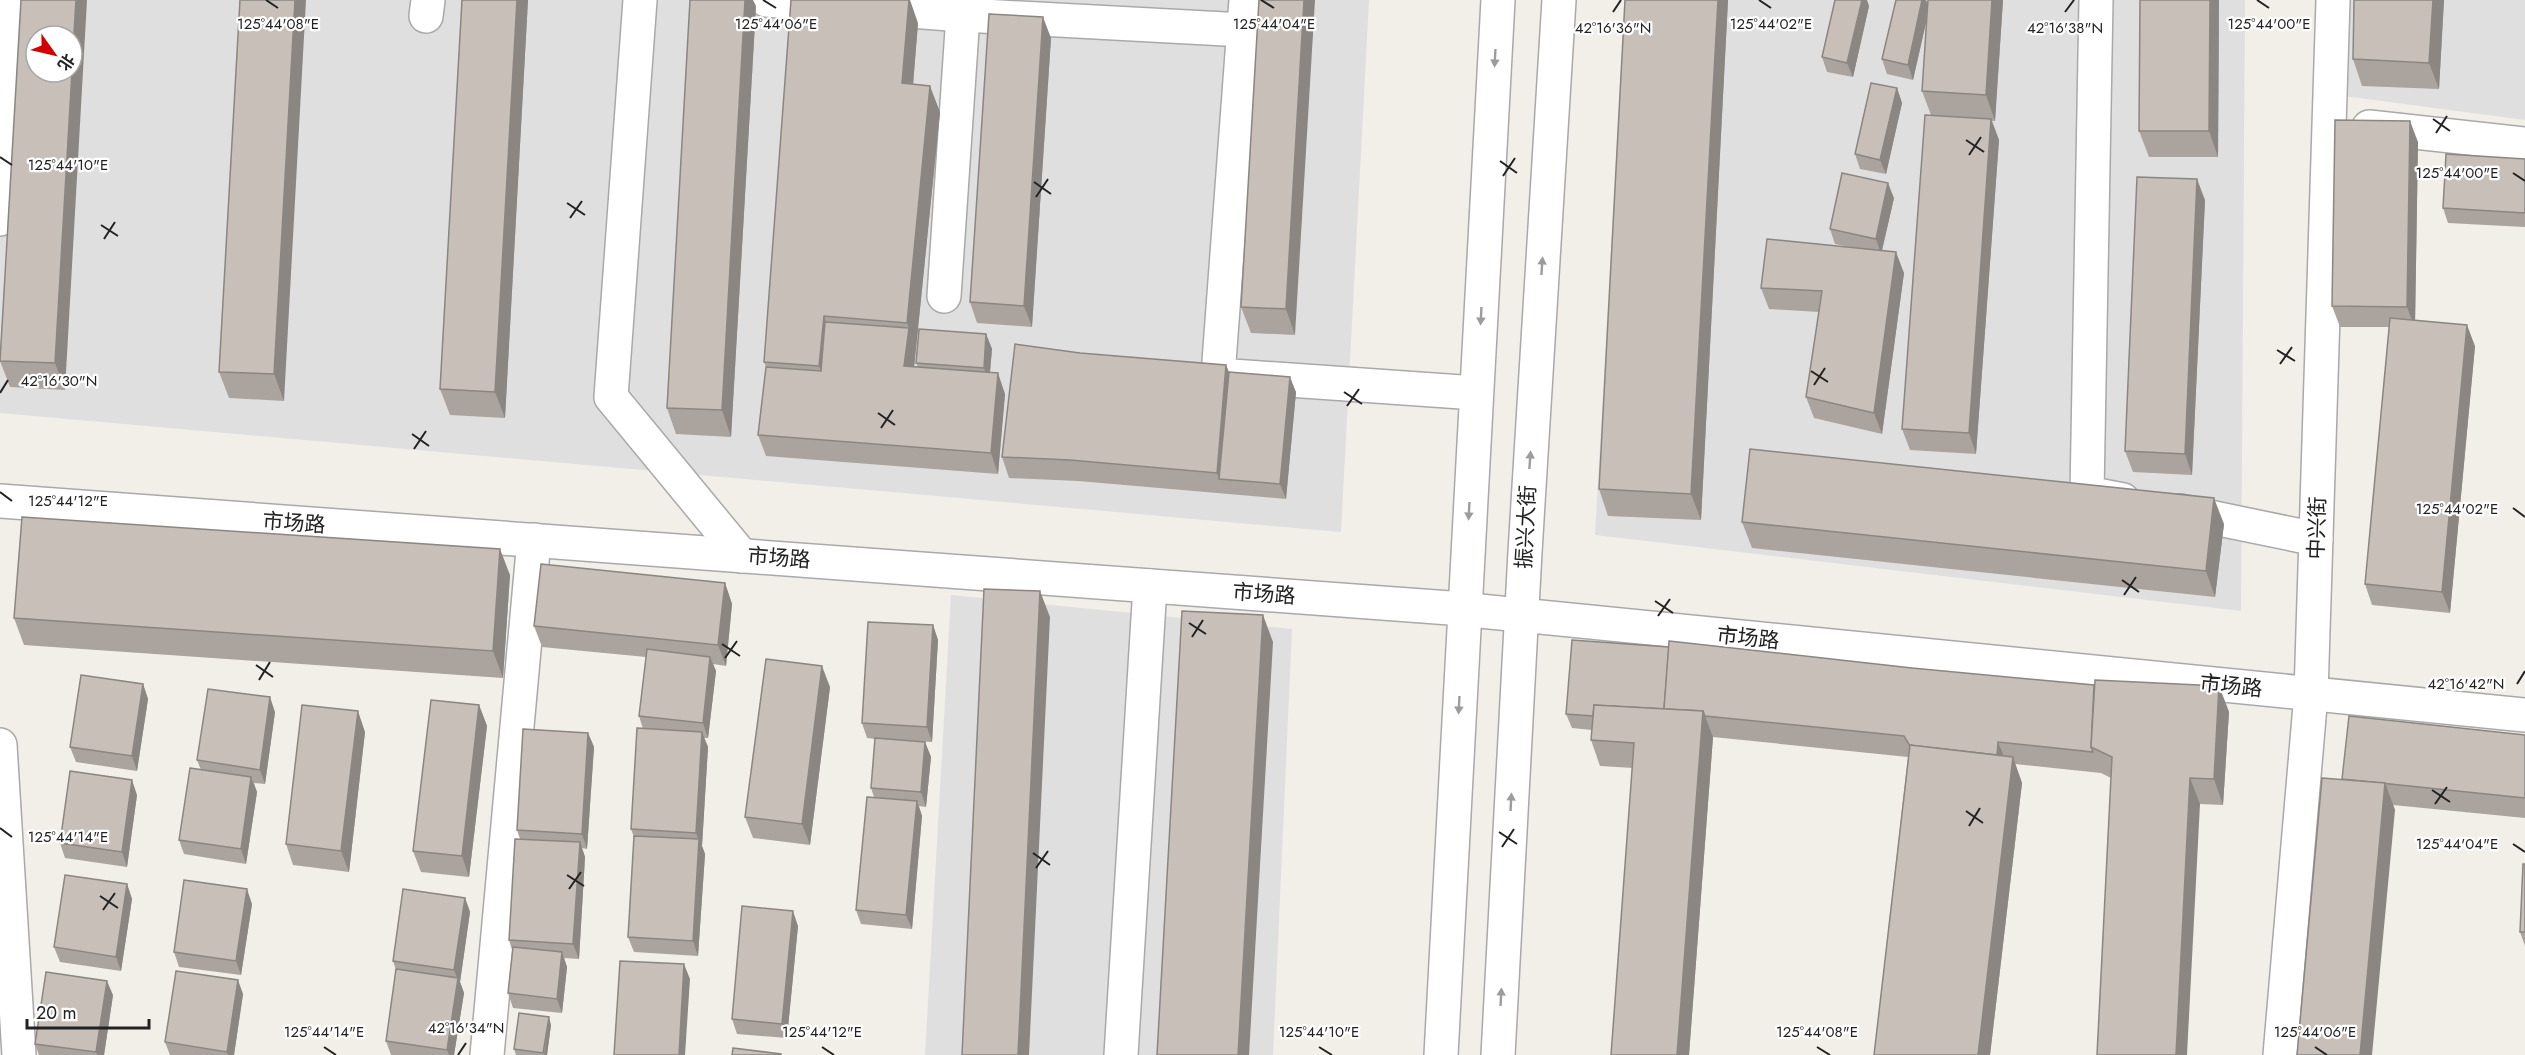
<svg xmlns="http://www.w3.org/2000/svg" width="2525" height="1055" viewBox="0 0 2525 1055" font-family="Jost,'Noto Sans SC',sans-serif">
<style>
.residential{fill:#e0dfdf;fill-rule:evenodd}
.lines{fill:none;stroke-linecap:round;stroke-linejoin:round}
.minor-casing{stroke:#a9a9a9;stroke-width:36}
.minor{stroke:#fff;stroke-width:33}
.wall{fill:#aba49e}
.shaded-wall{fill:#8b8681}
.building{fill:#c7bfb8;stroke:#8b8681;stroke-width:1.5}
.oneway{fill:#9c9c9c}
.ticks{fill:none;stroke:#222;stroke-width:2}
.labels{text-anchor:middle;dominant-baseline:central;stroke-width:4.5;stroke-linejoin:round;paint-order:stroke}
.street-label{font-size:21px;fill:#222;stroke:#fff}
.ticks-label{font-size:15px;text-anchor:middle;fill:#222;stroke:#fff;stroke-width:4.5;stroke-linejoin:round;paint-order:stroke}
</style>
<rect width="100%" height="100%" fill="#f2efe9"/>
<g class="residential">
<path d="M0,0H1369L1341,532L0,413ZM36,36H72V72H36Z"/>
<path d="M1625,0H2245L2241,611L1595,535Z"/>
<path d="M2350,0H2525V120L2344,96Z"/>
<path d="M951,595L1292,629L1273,1055H925Z"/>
</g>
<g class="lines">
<g class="minor-casing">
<g id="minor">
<path d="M640,0L611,397L742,556"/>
<path d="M766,0L963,15L1244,30"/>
<path d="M1246,0L1218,375L1476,393"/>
<path d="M2096,0L2087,493L2123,500"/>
<path d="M426,16L428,0"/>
<path d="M2369,127L2525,144"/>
<path d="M0,219L12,0"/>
<path d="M944,296L964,0"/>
<path d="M0,501L1450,608L2525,715"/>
<path d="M2180,511L2316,539"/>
<path d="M0,745L19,1055"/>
<path d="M487,1055L534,540"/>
<path d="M1121,1055L1150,586"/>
<path d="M1441,1055L1498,0"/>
<path d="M1498,1055L1525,552L1559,0"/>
<path d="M2280,1055L2311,694L2333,0"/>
</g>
</g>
<use href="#minor" class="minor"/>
</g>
<g class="wall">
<path d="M21,0L65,390L10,387L0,361Z"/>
<path d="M240,0L284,401L229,398L219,372Z"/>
<path d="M462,0H528L505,418L450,415L440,389Z"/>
<path d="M1259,0L1295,335L1251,333L1241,307Z"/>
<path d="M1625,0H1728L1701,520L1608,516L1599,489Z"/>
<path d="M1926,0L1928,5L2003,0L1995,121H1992L1999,140L1976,454L1910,450L1902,429L1931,115L1922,91L1927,19L1913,80L1887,74L1882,59Z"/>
<path d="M2140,0H2219L2218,157H2149L2139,131Z"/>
<path d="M2444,0L2439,89L2362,86L2353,59Z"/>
<path d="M756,6L731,437L676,434L667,408Z"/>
<path d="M1869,6L1853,77L1827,72L1822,57Z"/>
<path d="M918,23L913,84L940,112L914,366L918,367L916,363L986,334L992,349L990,372L1005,394L998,474L766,456L758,435L766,367L764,362Z"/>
<path d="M1051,38L1032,327L977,323L970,302Z"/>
<path d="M1897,88L1902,103L1886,174L1860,169L1855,154Z"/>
<path d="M2418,142L2415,320L2475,346L2450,613L2372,605L2365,584L2389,327H2340L2332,306Z"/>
<path d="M2525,159V227L2448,223L2443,208Z"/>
<path d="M1894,198L1882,251L1904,273L1882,434L1814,418L1806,397L1819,312L1769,309L1761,288L1855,248L1835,244L1830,229Z"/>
<path d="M2205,200L2192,475L2133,472L2125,451Z"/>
<path d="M1080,353L1226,365L1229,372L1296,392L1286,499L1078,481L1009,478L1002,457Z"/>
<path d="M1742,522L2224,524L2215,597L1752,548Z"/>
<path d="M510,575L503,678L24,645L14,618Z"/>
<path d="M725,583L732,604L726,666L713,664L716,671L708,738H704L708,747L702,846L705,854L698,956L634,952L628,937L634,837L631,829L643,729L639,716L646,657L542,647L534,626Z"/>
<path d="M933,625L938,640L932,742L913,741L925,742L931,757L926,807L919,806L922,816L912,929L861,924L856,910L874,797L871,788L875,739L867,738L862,723Z"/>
<path d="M1912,668L2094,685L2219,686L2229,712L2223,805L2200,804L2111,778L2101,773L2015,764L2022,783L1990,1055H1874L1908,757L1713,737L1689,1055H1611L1633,768L1600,766L1591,740L1592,730L1572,728L1566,714Z"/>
<path d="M143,684L148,699L137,771L76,762L70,747Z"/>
<path d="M830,687L810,845L753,838L745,817Z"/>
<path d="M479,705L487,726L469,877L421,872L413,851Z"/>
<path d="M275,712L265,784L254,783L257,792L246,864L184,854L179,840L201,770L197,760Z"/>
<path d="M365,732L349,872L293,865L286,844Z"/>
<path d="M588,733L594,747L587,849L582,848L585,857L579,959L564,958L567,967L562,1013L513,1008L508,993L512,950L509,940L520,839L517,830Z"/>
<path d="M2525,735V818L2393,805L2395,810L2343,780Z"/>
<path d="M137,795L127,867L65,858L60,843Z"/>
<path d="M2525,864V946L2520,932Z"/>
<path d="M127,884L132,899L121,971L60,962L54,947Z"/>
<path d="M465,898L470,912L460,982L464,993L454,1055H391L386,1041L396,970L393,961Z"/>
<path d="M252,904L241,975L179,967L174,952Z"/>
<path d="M798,926L787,1038L737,1034L732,1019Z"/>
<path d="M243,994L234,1055H170L165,1042Z"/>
<path d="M113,995L104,1055H39L35,1044Z"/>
<path d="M551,1025L547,1055H516L514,1049Z"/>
</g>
<g class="shaded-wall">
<path d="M76,0H87L65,390L55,363Z"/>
<path d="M295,0H306L284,401L274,374Z"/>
<path d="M517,0H528L505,418L495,392Z"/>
<path d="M745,0H753L756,6L731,437L722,410Z"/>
<path d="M909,0H910L918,23L911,110L902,83Z"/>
<path d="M1304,0H1315L1295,335L1286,309Z"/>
<path d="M1718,0H1728L1701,520L1691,494Z"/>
<path d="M1862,0H1867L1869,6L1853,77L1847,63Z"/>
<path d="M1922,0H1926L1929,9L1913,80L1908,65Z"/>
<path d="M1992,0H2003L1995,121L1986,95Z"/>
<path d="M2210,0H2219L2218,157L2209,131Z"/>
<path d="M2433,0H2444L2439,89L2429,63Z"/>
<path d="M1043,17L1051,38L1032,327L1024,306Z"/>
<path d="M930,86L940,112L916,349L912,387L904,366L909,328L907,323Z"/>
<path d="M1897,88L1902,103L1886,174L1880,160Z"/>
<path d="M1991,119L1999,140L1976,454L1969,433Z"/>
<path d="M2410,121L2418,142L2415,328L2407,307Z"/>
<path d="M2197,179L2205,200L2192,475L2185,454Z"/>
<path d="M1888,183L1894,198L1881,254L1876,239Z"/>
<path d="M1896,252L1904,273L1882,434L1874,413Z"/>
<path d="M824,316L833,343L829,392L819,366Z"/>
<path d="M2467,325L2475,346L2450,613L2442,592Z"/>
<path d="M986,334L992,349L989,383L984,368Z"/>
<path d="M1226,365L1234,386L1219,479L1217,473Z"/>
<path d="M998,373L1005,394L998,474L991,453Z"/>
<path d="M1290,377L1296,392L1286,499L1280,484Z"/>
<path d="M2214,498L2224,524L2215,597L2206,571Z"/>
<path d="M500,549L510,575L503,678L493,651Z"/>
<path d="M725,583L732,604L726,666L718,645Z"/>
<path d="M1040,591L1050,617L1029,1055H1018Z"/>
<path d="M1263,615L1273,642L1249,1055H1238Z"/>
<path d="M933,625L938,640L932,742L927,727Z"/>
<path d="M710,657L716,671L708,738L703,723Z"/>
<path d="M822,666L830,687L810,845L802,824Z"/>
<path d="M143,684L148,699L137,771L132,756Z"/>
<path d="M2219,686L2229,712L2223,805L2214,779Z"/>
<path d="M270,697L275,712L265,784L260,770Z"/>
<path d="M479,705L487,726L469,877L462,856Z"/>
<path d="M358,711L365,732L349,872L341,851Z"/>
<path d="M1703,711L1713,737L1689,1055H1677Z"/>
<path d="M702,732L708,747L702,846L705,854L698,956L693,941L699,841L696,833Z"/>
<path d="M588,733L594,747L587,849L582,834Z"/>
<path d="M925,742L931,757L926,807L921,792Z"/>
<path d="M1998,742L2006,762L1996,760Z"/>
<path d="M2013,757L2022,783L1990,1055H1978Z"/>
<path d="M251,777L257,792L246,864L241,849Z"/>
<path d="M2190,778L2200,804L2187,1055H2176Z"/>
<path d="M132,780L137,795L127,867L122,852Z"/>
<path d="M2385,783L2395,810L2372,1055H2360Z"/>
<path d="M917,801L922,816L912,929L906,915Z"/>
<path d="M580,842L585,857L579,959L573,944Z"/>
<path d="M127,884L132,899L121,971L116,957Z"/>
<path d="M247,889L252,904L241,975L236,961Z"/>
<path d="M465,898L470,912L460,982L464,993L454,1055H449L447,1050L458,980L454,970Z"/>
<path d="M793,911L798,926L787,1038L782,1024Z"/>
<path d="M562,952L567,967L562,1013L557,999Z"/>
<path d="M684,964L690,979L685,1055H679Z"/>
<path d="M238,980L243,994L234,1055H228L227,1052Z"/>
<path d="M107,981L113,995L104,1055H97L96,1052Z"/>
<path d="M549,1017L551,1025L547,1055H544Z"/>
</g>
<g class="building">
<path d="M21,0H76L72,67V36H36V72H72L55,363L0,361Z"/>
<path d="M240,0H295L274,374L219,372Z"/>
<path d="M462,0H517L495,392L440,389Z"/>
<path d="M690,0H745L722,410L667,408Z"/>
<path d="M791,0H909L902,83L930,86L907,323L824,316L819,366L764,362Z"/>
<path d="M1259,0H1304L1286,309L1241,307Z"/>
<path d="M1625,0H1718L1691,494L1599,489Z"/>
<path d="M1835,0H1862L1847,63L1822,57Z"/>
<path d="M1896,0H1922L1908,65L1882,59Z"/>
<path d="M1928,0H1992L1986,95L1922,91Z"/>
<path d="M2140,0H2210L2209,131H2139Z"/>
<path d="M2354,0H2433L2429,63L2353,59Z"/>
<path d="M989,14L1043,17L1024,306L970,302Z"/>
<path d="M1871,83L1897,88L1880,160L1855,154Z"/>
<path d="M1925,115L1991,119L1969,433L1902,429Z"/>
<path d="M2335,120L2410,121L2407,307L2332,306Z"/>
<path d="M2446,154L2525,159V213L2443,208Z"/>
<path d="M1842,173L1888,183L1876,239L1830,229Z"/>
<path d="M2137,177L2197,179L2185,454L2125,451Z"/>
<path d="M1767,239L1896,252L1874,413L1806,397L1822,291L1761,288Z"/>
<path d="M2390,318L2467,325L2442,592L2365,584Z"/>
<path d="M825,322L909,328L904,366L998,373L991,453L758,435L766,367L821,371Z"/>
<path d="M919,329L986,334L984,368L916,363Z"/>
<path d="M1015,344L1080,353L1226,365L1217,473L1070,460L1002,457Z"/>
<path d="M1229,372L1290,377L1280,484L1219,479Z"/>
<path d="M1750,449L2214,498L2206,571L1742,522Z"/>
<path d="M22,517L500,549L493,651L14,618Z"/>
<path d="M541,564L725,583L718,645L534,626Z"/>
<path d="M984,589L1040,591L1018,1055H962Z"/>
<path d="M1182,611L1263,615L1238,1055H1157Z"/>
<path d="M868,622L933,625L927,727L862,723Z"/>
<path d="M1572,640L1669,647L1664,709L1594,705L1593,716L1566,714Z"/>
<path d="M1669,641L1912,668L2094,685L2091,747L2093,752L1998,742L1997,755L1910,745V746L1904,736L1705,716L1703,711L1664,709Z"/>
<path d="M647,649L710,657L703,723L639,716Z"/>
<path d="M766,659L822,666L802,824L745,817Z"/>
<path d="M81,675L143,684L132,756L70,747Z"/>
<path d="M2095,680L2219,686L2214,779L2190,778L2176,1055H2097L2112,757L2091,747Z"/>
<path d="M208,689L270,697L260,770L197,760Z"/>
<path d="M431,700L479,705L462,856L413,851Z"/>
<path d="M302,705L358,711L341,851L286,844Z"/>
<path d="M1594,705L1703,711L1677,1055H1611L1634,743L1591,740Z"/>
<path d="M2349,716L2525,735V798L2342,779Z"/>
<path d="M637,728L702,732L696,833L631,829Z"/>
<path d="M523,729L588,733L582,834L517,830Z"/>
<path d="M875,738L925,742L921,792L871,788Z"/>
<path d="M1910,745L2013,757L1978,1055H1874Z"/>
<path d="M190,768L251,777L241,849L179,840Z"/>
<path d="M70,771L132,780L122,852L60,843Z"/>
<path d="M2322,778L2385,783L2360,1055H2297Z"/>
<path d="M867,797L917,801L906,915L856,910Z"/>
<path d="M634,836L699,839L693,941L628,937Z"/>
<path d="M515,839L580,842L573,944L509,940Z"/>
<path d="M2523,864H2525V932H2520Z"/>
<path d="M65,875L127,884L116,957L54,947Z"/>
<path d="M184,880L247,889L236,961L174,952Z"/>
<path d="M403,889L465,898L454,970L393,961Z"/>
<path d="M742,906L793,911L782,1024L732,1019Z"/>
<path d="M513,947L562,952L557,999L508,993Z"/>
<path d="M620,961L684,964L679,1055H614Z"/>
<path d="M396,969L458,978L447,1050L386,1041Z"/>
<path d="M176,971L238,980L227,1052L165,1042Z"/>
<path d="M46,972L107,981L96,1052L35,1044Z"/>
<path d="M519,1013L549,1017L543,1053L514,1049Z"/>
<path d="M733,1048L781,1054V1055H732Z"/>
</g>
<defs><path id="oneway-solid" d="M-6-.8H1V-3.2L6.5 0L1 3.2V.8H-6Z" transform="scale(1.5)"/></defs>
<g class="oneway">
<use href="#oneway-solid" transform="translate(1495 58) rotate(93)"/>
<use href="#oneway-solid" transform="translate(1542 266) rotate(-86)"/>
<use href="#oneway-solid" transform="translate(1481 316) rotate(93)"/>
<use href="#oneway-solid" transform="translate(1530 460) rotate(-86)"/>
<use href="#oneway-solid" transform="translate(1469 511) rotate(93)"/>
<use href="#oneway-solid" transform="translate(1459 705) rotate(93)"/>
<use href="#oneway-solid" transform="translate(1511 802) rotate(-87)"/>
<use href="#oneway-solid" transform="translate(1501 997) rotate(-87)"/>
</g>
<path class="ticks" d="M266,0L278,8M763,0L776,8M1261,0L1274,8M1759,0L1771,8M2257,0L2269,8M1613,12L1621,0M2065,12L2074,0M2433,119L2450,131M2436,133L2447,116M1966,140L1984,152M1969,155L1981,137M0,157L12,165M1500,161L1517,173M2513,173L2525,181M1503,176L1515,158M1034,182L1051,194M1036,197L1048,179M567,203L585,215M570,218L582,201M101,225L118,236M104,239L115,222M2277,350L2295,361M2280,364L2292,347M1811,371L1828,382M1814,385L1825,368M1344,392L1362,404M0,393L8,380M1347,406L1359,389M878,413L895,425M881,428L893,410M412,434L429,446M414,449L426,431M0,492L12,501M2513,508L2525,517M2122,580L2139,592M2124,595L2136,577M1655,601L1673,613M1658,616L1670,599M1189,623L1206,634M1192,637L1203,620M722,644L740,656M725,658L737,641M256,665L273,677M259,680L270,662M2517,684L2525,671M2432,790L2450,802M2435,804L2447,787M1966,811L1983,823M1969,826L1980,808M0,828L12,837M1499,832L1517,844M2513,844L2525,852M1502,847L1514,829M1033,853L1050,865M1036,868L1048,851M567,875L584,886M569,889L581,872M100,896L118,908M103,910L115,893M324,1047L336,1055M822,1047L834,1055M1319,1047L1332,1055M1817,1047L1830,1055M2315,1047L2327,1055M458,1055L466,1043"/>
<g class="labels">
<g class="street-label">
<text transform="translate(294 523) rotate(4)">市场路</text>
<text transform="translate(1526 527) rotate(-87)">振兴大街</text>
<text transform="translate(2317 528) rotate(-88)">中兴街</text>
<text transform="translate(779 558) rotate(4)">市场路</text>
<text transform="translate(1264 594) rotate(4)">市场路</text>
<text transform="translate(1748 638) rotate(6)">市场路</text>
<text transform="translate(2231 686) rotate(6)">市场路</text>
</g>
</g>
<g class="ticks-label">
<text x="278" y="29">125°44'08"E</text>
<text x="776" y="29">125°44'06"E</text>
<text x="1274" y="29">125°44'04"E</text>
<text x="2269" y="29">125°44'00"E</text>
<text x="1771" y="29">125°44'02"E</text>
<text x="1613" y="33">42°16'36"N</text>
<text x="2065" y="33">42°16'38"N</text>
<text x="68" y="170">125°44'10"E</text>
<text x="2457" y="178">125°44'00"E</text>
<text x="59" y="386">42°16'30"N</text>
<text x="68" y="506">125°44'12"E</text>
<text x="2457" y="514">125°44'02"E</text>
<text x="2466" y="689">42°16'42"N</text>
<text x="68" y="842">125°44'14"E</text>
<text x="2457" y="849">125°44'04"E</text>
<text x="466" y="1033">42°16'34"N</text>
<text x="324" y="1037">125°44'14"E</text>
<text x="822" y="1037">125°44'12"E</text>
<text x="1319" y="1037">125°44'10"E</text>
<text x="1817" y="1037">125°44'08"E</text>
<text x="2315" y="1037">125°44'06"E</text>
</g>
<g transform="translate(54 54) rotate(124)"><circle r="28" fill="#ffffff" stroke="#a7a7a7" stroke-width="1.5"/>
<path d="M0-4.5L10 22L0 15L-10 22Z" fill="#d40000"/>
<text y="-9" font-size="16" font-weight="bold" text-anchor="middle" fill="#222222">北</text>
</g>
<path d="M27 1019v9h122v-9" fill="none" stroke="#222222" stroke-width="3"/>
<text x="36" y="1019" font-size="18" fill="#222222" stroke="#ffffff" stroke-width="4.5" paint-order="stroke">20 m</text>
</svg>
